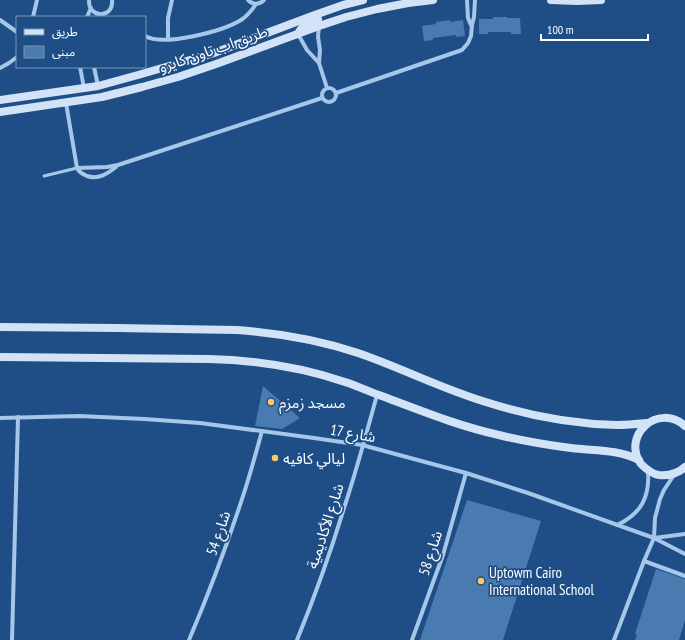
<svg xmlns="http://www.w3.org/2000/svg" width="685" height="640" viewBox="0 0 685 640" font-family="'PT Sans Narrow','Noto Sans Arabic',sans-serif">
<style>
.building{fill:#4a7bb0}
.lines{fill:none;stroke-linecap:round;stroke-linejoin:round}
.lane{stroke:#a6c7ea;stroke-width:3}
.street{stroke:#a6c7ea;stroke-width:4}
.secondary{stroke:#d2e3f8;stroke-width:8}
.poi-dot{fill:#f9ca65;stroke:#1e4e85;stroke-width:1.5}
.labels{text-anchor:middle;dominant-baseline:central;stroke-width:3.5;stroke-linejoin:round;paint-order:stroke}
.street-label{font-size:15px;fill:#fff;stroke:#1e4e85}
.poi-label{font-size:15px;fill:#fff;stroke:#1e4e85;text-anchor:start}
</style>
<rect width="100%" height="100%" fill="#1e4e85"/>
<g class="building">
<path d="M493,17H507V18H520L521,34H511V32H488V34H479V19H493Z"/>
<path d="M450,20V22L463,20L465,36L456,37V35L433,38V40L424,41L422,26L436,24V22Z"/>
<path d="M263,386L300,418L282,429L255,426Z"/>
<path d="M467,500L541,521L503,640H420Z"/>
<path d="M656,569L685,579V620L679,640H635L637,635L635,634Z"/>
</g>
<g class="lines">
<path class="lane" d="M44,176L77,168"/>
<g class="street">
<path d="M89,0C88,19 114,19 112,0"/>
<path d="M248,0C253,5 259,5 264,0"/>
<path d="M467,0L468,18L471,25"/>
<path d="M33,17L37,0"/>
<path d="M87,17L91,8"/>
<path d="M0,20L17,32"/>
<path d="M319,26L318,37L320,50L319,63L327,88"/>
<path d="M298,34L307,50L319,63"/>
<path d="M145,36C164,47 223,31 241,20C247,16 252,10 256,4"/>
<path d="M168,39V18L172,0"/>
<path d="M80,67L84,88"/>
<path d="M94,67L98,86"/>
<path d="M0,68L9,63L17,57"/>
<circle cx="329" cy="95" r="7"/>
<path d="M336,93L462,50L468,43L471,36L472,25L474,17L475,0"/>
<path d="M66,103L77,168C79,172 82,174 87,176C98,180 107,174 116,167"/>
<path d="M77,168L107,167L118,165L322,98"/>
<path d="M0,418L79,416L144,419L200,423L314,438L362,445L466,473L528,493L654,538L685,554"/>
<path d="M674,475L664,490L660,499L655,518L654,538L644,561L685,576"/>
<path d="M617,525C641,514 650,497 648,471"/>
<path d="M654,538L685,534"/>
<path d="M12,640L18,417"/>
<path d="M189,640C209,593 227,545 243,496C250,475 256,453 262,431"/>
<path d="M297,640C315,596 331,551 345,505C357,469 367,431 377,395"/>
<path d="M412,640L443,555L466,473"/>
<path d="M614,640L644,561"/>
</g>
<g class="secondary">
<path d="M551,0L577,1L601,0"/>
<path d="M298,34C302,25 309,22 318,19"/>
<path d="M0,100L98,86L138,75L214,53L312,16L343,5L363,0"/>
<path d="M0,112L102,97L142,87L178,77L219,63L319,26L346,17L377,9L408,3L433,0"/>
<path d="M0,327L117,328L237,330C278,333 319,340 358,353C402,368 444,390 489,403C530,416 573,424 617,425C627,425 637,424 647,423"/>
<path d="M0,357L208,359C255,360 301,367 345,382C357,386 368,391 379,395C419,410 458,426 499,435C523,441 547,445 571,448C594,451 617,449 639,460"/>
<path d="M685,426C658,402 621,436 641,464C646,469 652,474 659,475C669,476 677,474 685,467"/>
</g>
</g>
<g class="poi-dot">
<circle cx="271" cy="402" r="4"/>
<circle cx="275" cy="458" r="4"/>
<circle cx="481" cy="581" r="4"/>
</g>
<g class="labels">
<g class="street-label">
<text transform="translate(213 49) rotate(-19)">طريق اب تاون كايرو</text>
<text transform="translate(353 433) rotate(10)">شارع 17</text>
<text transform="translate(325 526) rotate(-72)">شارع الأكاديمية</text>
<text transform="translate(218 533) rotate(-71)">شارع 54</text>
<text transform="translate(430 553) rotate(-72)">شارع 58</text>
</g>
<g class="poi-label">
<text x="279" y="402">مسجد زمزم</text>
<text x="283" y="458">ليالي كافيه</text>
<text x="489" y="572">Uptowm Cairo<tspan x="489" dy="17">International School</tspan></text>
</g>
</g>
<rect x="16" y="16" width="130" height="52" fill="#1e4e85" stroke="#7895b6"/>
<rect x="24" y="29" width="20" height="6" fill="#d2e3f8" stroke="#7895b6"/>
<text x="52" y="36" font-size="12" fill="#ffffff">طريق</text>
<rect x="24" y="46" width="20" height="12" fill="#4a7bb0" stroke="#7895b6"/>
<text x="52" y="56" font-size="12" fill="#ffffff">مبنى</text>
<path d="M541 34v6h107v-6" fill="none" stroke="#ffffff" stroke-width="2"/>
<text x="547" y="34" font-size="12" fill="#ffffff" stroke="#1e4e85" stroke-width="3" paint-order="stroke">100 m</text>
</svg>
